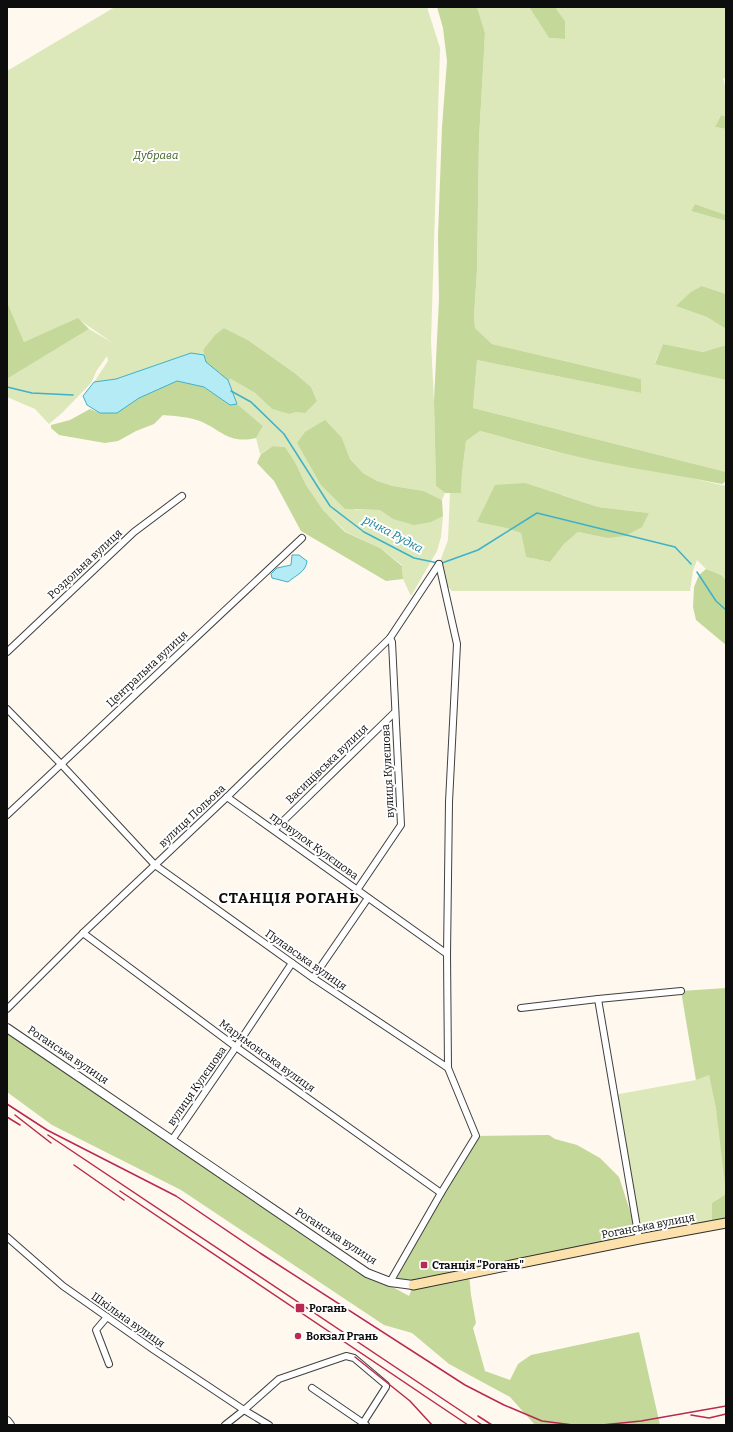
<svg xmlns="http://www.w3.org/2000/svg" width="733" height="1432" viewBox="0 0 733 1432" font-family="Bitter,serif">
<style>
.green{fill:#dce8b9;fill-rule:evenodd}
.forest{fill:#c4d899}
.water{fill:#b5ebf4;stroke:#3eb1c9}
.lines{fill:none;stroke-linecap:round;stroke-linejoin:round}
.stream{stroke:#3eb1c9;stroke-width:1.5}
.minor-casing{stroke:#404040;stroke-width:8}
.tertiary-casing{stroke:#404040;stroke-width:10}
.secondary-casing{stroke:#2f2f2f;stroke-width:11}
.minor{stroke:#fff;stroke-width:6}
.tertiary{stroke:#fff;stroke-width:8}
.secondary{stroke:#fce1ac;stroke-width:9}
.rail{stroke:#b92a52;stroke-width:1.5}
.poi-dot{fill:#b92a52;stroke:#fff;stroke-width:1.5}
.labels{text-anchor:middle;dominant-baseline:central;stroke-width:4;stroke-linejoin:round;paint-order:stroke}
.park-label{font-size:11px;font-style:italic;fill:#3d6320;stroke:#fff}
.street-label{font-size:11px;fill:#0d0d0d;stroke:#fff}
.poi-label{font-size:11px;font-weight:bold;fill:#0d0d0d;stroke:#fff;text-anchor:start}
.water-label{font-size:12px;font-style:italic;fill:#1b819b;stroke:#fff}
.district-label{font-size:15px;font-weight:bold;letter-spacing:1px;fill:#0d0d0d;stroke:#fff}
</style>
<rect width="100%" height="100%" fill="#fef8ef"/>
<g class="green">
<path d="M115,7H427L440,48L431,341L434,401L436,486L445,493L442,500L424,491L393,486L377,481L363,473L350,459L342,438L297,443L314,472L355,510H381L393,519L430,522L443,516L441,537L437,551L411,596L403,579L402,565L380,548L346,532L323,510L306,485L295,462L285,447L273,446L260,454L256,438L263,426L237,404L228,380L231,379L255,393L272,409L289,414L297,412L317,401L311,387L296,374L248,340L224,328L203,350L204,355L191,353L116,379L94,382L108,361L107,356L97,370L91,383L63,412L49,424L35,409L7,397V378L89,329L113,343L78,319L24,342L7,302V71Z"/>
<path d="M477,7H529L549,38L565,39V21L555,7H726V79L723,78L726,90V117L721,115L715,127L726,129V215L695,204L691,211L726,221V294L702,286L677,306L707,317L726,329V345L703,352L663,344L655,363L726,380V472L473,408L477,360L641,393V379L492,344L475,328L474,316L477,270L479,139L485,33Z"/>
<path d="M480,431L545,449L602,462L678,475L726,486V580L721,575L706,569L697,560L693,571L690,591H452L443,582L439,564L448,540L450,493H461L462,473L466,441ZM562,495L598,507L649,513L607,538L578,532L564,544L550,562L526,557L521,533L506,528L477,522Z"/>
<path d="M709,1074C717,1113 725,1154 726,1194L712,1203V1226L639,1239L614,1095L696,1080Z"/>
</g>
<g class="forest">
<path d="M437,7H477L485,33L479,139L477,270L474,316L475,328L492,344L641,379V393L477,360L473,408L726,472V481L722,484C682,476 642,470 601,462C560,453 520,442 480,431L466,441L462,473L461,493H445L436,486L434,401L439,299L438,236L442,127L447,61L443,28Z"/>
<path d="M529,7H555L565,21V39L549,38Z"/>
<path d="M721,115L726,117V129L715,127Z"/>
<path d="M695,204L726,215V221L691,211Z"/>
<path d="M702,286L726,294V329L707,317L676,306L691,292Z"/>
<path d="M7,302L24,342L78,318L89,329L8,378Z"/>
<path d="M224,328L248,340L296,374L311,387L317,401L305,413L297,412L289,414L272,409L255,393L231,379L228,380L206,362L203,350L215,335Z"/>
<path d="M663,344L703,352L726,345V380L655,364Z"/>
<path d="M177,381L204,387L230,405L237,404L263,426L256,438C228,444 223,431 200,421C189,417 175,416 163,415L154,424L136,431L118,441L105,443L59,435L51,428V425L70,420L90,409L100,413L117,412L139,398Z"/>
<path d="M325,420L342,438L350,459L363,473L377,481L393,486L424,491L442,500L443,516L431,522L414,525L393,519L380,510L345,509L321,485L297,443L305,432Z"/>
<path d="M273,446L285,447L295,462L306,485L323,510L345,532L380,548L402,566L403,579L386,581L301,531L274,481L257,463L261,454Z"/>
<path d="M525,483L598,507L649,513L642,527L625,536L607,538L578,532L564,544L550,562L526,557L521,533L506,528L477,522L495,485Z"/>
<path d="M706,569L721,575L726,580V645L696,620L693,607L694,587L699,575Z"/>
<path d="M726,988V1192L716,1109L709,1075L696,1080L681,991Z"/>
<path d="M7,1028L367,1273L409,1296L413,1286L390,1282L476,1136L549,1135L555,1139L577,1145L600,1158L619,1177L639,1239L469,1274L471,1295L476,1323L473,1328L485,1371L510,1380L518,1364L531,1355L639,1332L660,1425H535L510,1397L449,1364L412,1333L384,1325L181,1190L52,1125L7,1092Z"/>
<path d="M726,1194V1223L712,1226V1203Z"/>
</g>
<g class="water">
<path d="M191,353L204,355L206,362L228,380L237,404L230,405L204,387L177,381L139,398L117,413H100L87,405L83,396L94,382L116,379Z"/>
<path d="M292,555H299L307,561C306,572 296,575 288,582L272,578L271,574L277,568L291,565Z"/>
</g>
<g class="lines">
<g class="stream">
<path d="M7,387L32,393L73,395"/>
<path d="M231,391L251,402L284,434L330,506L364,532L414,558L438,563"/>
<path d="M442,563L478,550L537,513L675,547L691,564"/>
<path d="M697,572L716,601L726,610"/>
</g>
<g class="minor-casing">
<g id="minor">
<path d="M7,652L134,532L182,496"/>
<path d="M7,709L61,764L155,865L313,978L448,1068"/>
<path d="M227,797L447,954"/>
<path d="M7,815L302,538"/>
<path d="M274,830L395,712"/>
<path d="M357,890L401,825L392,642L390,638"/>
<path d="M83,933L236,1047L441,1193"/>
<path d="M313,978L368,898"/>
<path d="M598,999L639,1239"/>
<path d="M521,1008L598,999L681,991"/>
<path d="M7,1009L83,933L227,797L390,638L439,564"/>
<path d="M172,1140L236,1047L292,963"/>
<path d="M7,1237L63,1286L154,1350L244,1410L269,1425"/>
<path d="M390,1282L441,1193L476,1136L448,1068L447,954L449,802L457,644L439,564"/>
<path d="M107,1317L96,1330L109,1364"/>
<path d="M312,1388L366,1425"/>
<path d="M225,1425L244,1410L279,1379L346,1356L354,1358L386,1385V1387L363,1423"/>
</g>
</g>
<g class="tertiary-casing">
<g id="tertiary">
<path d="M7,1028L367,1273L390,1282L413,1285"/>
<path d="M7,1421L10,1425"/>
</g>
</g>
<g class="secondary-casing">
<path id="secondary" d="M413,1285L639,1239L726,1223"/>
</g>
<use href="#minor" class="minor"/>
<use href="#tertiary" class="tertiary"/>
<use href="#secondary" class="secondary"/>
<g class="rail">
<path d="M7,1104L47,1130L176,1196L260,1253L465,1385L504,1405L542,1421L573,1425"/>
<path d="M15,1115L51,1143"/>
<path d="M7,1117L20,1125"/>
<path d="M48,1135L482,1425"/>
<path d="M74,1165L124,1200"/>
<path d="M120,1191L468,1425"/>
<path d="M355,1357L410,1401L432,1425"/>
<path d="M691,1415L709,1418L726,1414"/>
<path d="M478,1416L492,1425"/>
<path d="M602,1425L641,1421L726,1406"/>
</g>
</g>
<g class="poi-dot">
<rect x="420" y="1261" width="8" height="8" rx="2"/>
<rect x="295" y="1303" width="10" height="10" rx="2"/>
<circle cx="298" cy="1336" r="4"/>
</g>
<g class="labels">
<g class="park-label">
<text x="156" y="155">Дубрава</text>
</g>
<g class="street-label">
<text transform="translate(85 564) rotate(-43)">Роздольна вулиця</text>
<text transform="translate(147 669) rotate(-43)">Центральна вулиця</text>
<text transform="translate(327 764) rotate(-44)">Васищівська вулиця</text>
<text transform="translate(388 771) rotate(-93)">вулиця Кулєшова</text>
<text transform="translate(192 816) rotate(-43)">вулиця Польова</text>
<text transform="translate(314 846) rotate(36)">провулок Кулєшова</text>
<text transform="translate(306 960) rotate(35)">Пулавська вулиця</text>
<text transform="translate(68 1055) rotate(34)">Роганська вулиця</text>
<text transform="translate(267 1056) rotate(36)">Маримонська вулиця</text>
<text transform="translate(197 1086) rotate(-55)">вулиця Кулєшова</text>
<text transform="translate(648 1226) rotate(-11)">Роганська вулиця</text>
<text transform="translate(336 1236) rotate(33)">Роганська вулиця</text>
<text transform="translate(128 1320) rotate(35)">Шкільна вулиця</text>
</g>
<g class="poi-label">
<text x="432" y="1265">Станція "Рогань"</text>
<text x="309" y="1308">Рогань</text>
<text x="306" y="1336">Вокзал Ргань</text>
</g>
<g class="water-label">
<text transform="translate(393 534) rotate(28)">річка Рудка</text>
</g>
<g class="district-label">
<text x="289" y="898">СТАНЦІЯ РОГАНЬ</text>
</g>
</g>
<rect width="733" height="1432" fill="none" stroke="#0d0d0d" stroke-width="16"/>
</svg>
